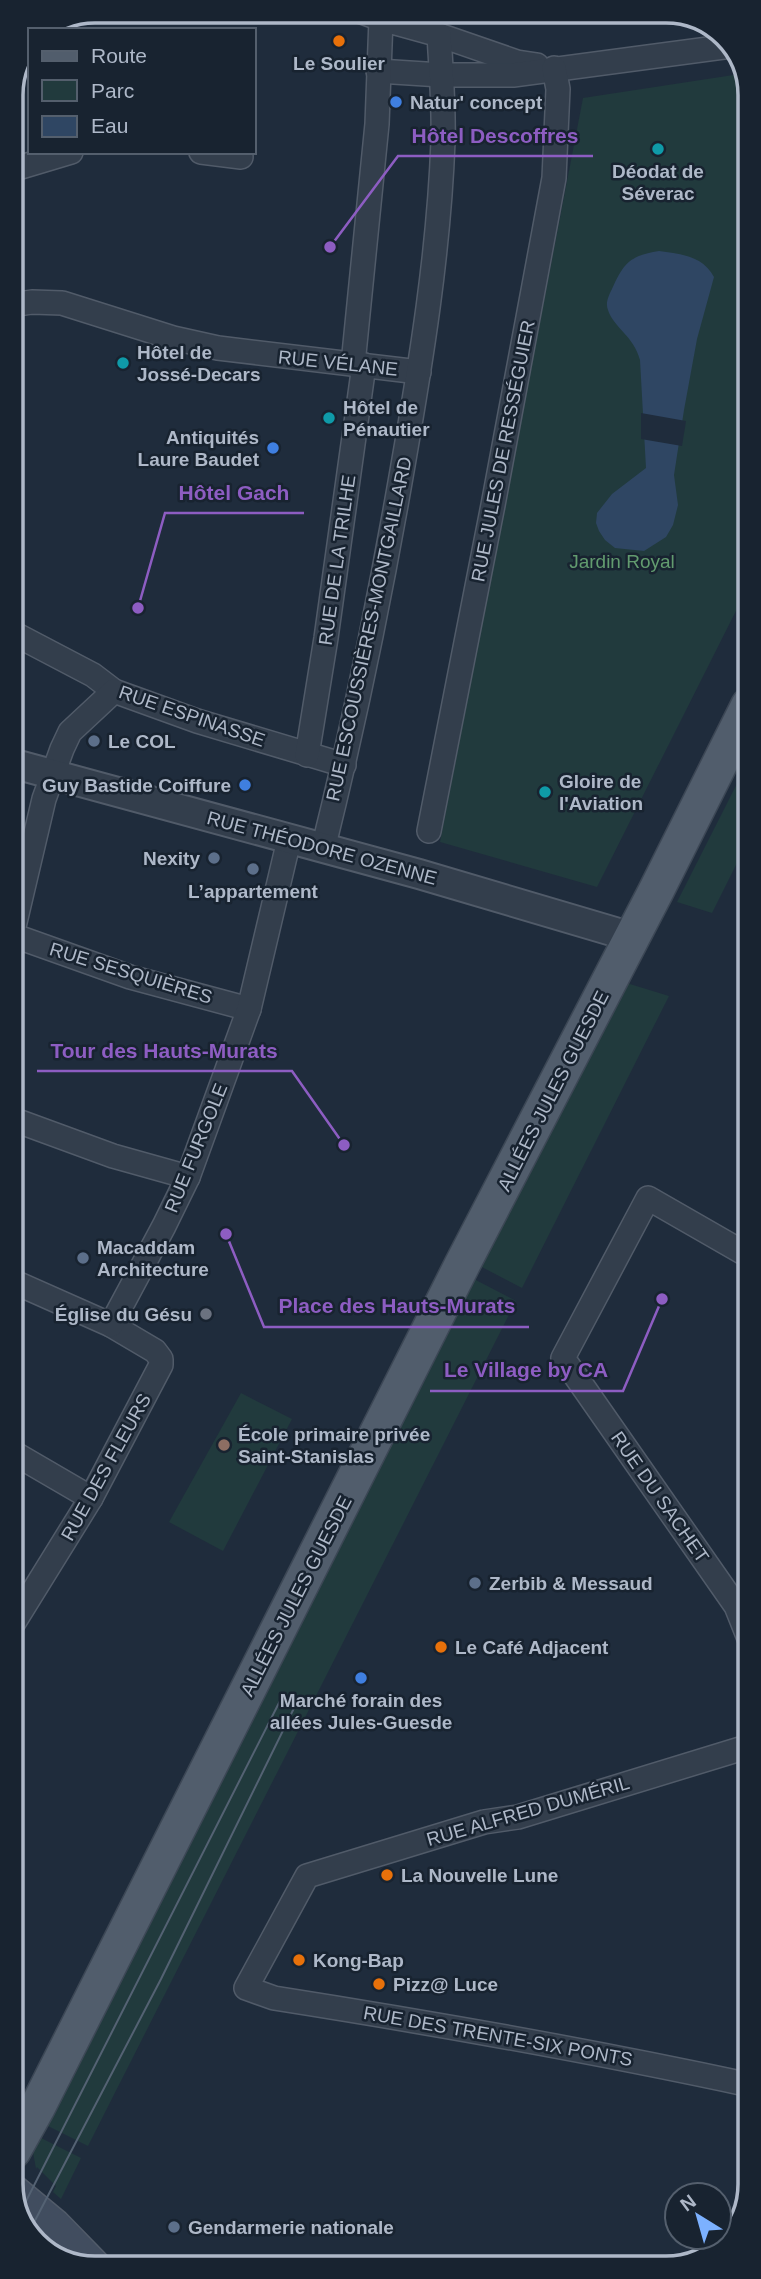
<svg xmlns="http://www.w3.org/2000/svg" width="761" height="2279" viewBox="0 0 761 2279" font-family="Arial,sans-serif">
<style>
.green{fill:#213a3d}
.water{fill:#2f4663}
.pier{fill:#1f2c3c}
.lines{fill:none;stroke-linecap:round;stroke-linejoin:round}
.minor-casing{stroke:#515b69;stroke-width:26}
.tertiary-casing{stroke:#515b69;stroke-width:32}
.secondary-casing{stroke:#515b69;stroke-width:35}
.primary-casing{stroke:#3c4755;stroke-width:38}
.minor{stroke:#333e4c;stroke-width:23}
.tertiary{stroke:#333e4c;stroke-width:28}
.secondary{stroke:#414d5f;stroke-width:32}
.primary{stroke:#515d6c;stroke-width:35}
.tram{stroke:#546273;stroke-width:2}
.food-dot{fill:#e8710a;stroke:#182330;stroke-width:2.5}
.shop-dot{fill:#3f7fe0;stroke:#182330;stroke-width:2.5}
.culture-dot{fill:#0f9aa8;stroke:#182330;stroke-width:2.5}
.service-dot{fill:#5c6f8a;stroke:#182330;stroke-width:2.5}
.worship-dot{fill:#6b7280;stroke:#182330;stroke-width:2.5}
.education-dot{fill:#8d6e63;stroke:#182330;stroke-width:2.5}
.labels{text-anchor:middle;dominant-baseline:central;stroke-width:5;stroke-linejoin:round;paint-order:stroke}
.poi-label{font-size:19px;font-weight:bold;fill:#aeb8c8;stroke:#182330;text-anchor:start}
.street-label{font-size:19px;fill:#aeb8c8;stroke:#182330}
.park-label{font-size:19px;fill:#629b6f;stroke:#182330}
.rim{fill:none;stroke:#aeb8c8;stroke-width:3.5}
.leader{fill:none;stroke:#8d5dc2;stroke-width:2.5}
.callout-dot{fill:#8d5dc2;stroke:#182330;stroke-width:2.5}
.callout-label{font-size:21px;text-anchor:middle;font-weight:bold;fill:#8d5dc2;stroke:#182330;stroke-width:5;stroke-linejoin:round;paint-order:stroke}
</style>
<rect width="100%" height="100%" fill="#1f2c3c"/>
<g class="green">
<path d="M740,74L748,103V587L597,887L440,842L583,98Z"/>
<path d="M749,760V839L712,913L677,902Z"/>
<path d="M620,981L669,996L522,1288L476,1264Z"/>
<path d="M470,1277L516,1301L88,2146L44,2124Z"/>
<path d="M241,1393L292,1419L223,1551L169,1522Z"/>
<path d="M39,2137L81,2158L61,2199L53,2192L56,2186L37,2167L36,2169L33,2152Z"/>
</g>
<path class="water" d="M659,251C681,254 703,256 714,277L697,339L684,410L674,475L678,505L673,525L666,537L644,551L615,548L605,540L599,531L596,523L597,513L612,494L646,468L640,360C634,336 613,327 608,310C605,303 609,295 612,289C624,263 629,256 659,251Z"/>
<path class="pier" d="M641,413L686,421L682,446L641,439Z"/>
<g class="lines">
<g class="minor-casing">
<g id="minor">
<path d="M359,11L381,19L382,11"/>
<path d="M439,35L517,62L537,65"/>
<path d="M378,71L441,75H513L731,46"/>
<path d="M201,152L241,157"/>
<path d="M11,170L71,152"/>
<path d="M11,305L32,302L62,303L173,338L218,348L419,372"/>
<path d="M11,632L93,675L114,691L197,721L344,765"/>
<path d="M114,691L70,732L62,749L44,799L12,935L130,977L249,1009"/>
<path d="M307,755L326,638L364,365"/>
<path d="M429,831L493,505L554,178L558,89L554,68"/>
<path d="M323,849C354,724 380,598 402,471C421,362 439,252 443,141C444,106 441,70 439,35L381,19L377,124L353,364"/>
<path d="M12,1119L113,1156L188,1177"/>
<path d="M749,1256L648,1198L563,1358L736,1606L750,1641"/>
<path d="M12,1281L111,1325L155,1351L161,1359V1365L91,1498L13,1624"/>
<path d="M111,1325L164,1226L188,1177L249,1009L289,840"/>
<path d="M12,1452L91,1498"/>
<path d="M750,1746L518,1817L484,1822L307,1876L246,1988L274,1998C433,2023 592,2051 750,2085"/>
</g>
</g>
<g class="tertiary-casing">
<path id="tertiary" d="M11,763L419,874L632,937"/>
</g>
<g class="secondary-casing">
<path id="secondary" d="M13,2191L54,2225L96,2268"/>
</g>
<g class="primary-casing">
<path id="primary" d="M13,2151L37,2108L462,1265L656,891L749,705"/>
</g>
<use href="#minor" class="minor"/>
<use href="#tertiary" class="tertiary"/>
<use href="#secondary" class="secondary"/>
<use href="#primary" class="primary"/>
<g class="tram">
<path d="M19,2215L284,1693"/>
<path d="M29,2232L161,1979L298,1700"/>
</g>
</g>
<g class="food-dot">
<circle cx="339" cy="41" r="7"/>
<circle cx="441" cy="1647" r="7"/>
<circle cx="387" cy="1875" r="7"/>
<circle cx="299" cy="1960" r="7"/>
<circle cx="379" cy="1984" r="7"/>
</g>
<g class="shop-dot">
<circle cx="396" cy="102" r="7"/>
<circle cx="273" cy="448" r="7"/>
<circle cx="245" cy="785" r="7"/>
<circle cx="361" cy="1678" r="7"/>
</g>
<g class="culture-dot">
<circle cx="658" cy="149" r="7"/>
<circle cx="123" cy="363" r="7"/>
<circle cx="329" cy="418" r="7"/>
<circle cx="545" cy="792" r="7"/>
</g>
<g class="service-dot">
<circle cx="94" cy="741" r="7"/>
<circle cx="214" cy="858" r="7"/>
<circle cx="253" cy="869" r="7"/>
<circle cx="83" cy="1258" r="7"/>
<circle cx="475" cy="1583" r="7"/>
<circle cx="174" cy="2227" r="7"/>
</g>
<circle class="worship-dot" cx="206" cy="1314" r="7"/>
<circle class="education-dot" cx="224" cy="1445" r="7"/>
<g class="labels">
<g class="poi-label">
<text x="339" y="63" text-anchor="middle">Le Soulier</text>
<text x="410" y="102">Natur' concept</text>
<text x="658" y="171" text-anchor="middle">Déodat de<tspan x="658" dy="22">Séverac</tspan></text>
<text x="137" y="352">Hôtel de<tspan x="137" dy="22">Jossé-Decars</tspan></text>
<text x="343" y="407">Hôtel de<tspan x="343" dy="22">Pénautier</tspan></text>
<text x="259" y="437" text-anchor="end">Antiquités<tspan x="259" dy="22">Laure Baudet</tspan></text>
<text x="108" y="741">Le COL</text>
<text x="559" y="781">Gloire de<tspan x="559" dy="22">l'Aviation</tspan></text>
<text x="231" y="785" text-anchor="end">Guy Bastide Coiffure</text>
<text x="200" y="858" text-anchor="end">Nexity</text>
<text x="253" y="891" text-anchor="middle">L’appartement</text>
<text x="97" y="1247">Macaddam<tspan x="97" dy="22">Architecture</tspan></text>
<text x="192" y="1314" text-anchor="end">Église du Gésu</text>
<text x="238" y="1434">École primaire privée<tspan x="238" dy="22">Saint-Stanislas</tspan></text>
<text x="489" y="1583">Zerbib &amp; Messaud</text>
<text x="455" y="1647">Le Café Adjacent</text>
<text x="361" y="1700" text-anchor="middle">Marché forain des<tspan x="361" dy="22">allées Jules-Guesde</tspan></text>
<text x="401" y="1875">La Nouvelle Lune</text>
<text x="313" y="1960">Kong-Bap</text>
<text x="393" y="1984">Pizz@ Luce</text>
<text x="188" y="2227">Gendarmerie nationale</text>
</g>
<g class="street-label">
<text transform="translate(338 363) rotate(6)">RUE VÉLANE</text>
<text transform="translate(503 451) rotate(-79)">RUE JULES DE RESSÉGUIER</text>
<text transform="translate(337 560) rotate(-82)">RUE DE LA TRILHE</text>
<text transform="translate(369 629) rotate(-78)">RUE ESCOUSSIÈRES-MONTGAILLARD</text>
<text transform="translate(192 716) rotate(19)">RUE ESPINASSE</text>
<text transform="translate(322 848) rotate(15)">RUE THÉODORE OZENNE</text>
<text transform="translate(131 973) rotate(17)">RUE SESQUIÈRES</text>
<text transform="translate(553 1091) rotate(-63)">ALLÉES JULES GUESDE</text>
<text transform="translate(196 1148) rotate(-68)">RUE FURGOLE</text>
<text transform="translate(106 1467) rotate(-61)">RUE DES FLEURS</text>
<text transform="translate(660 1497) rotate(55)">RUE DU SACHET</text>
<text transform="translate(296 1596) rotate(-63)">ALLÉES JULES GUESDE</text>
<text transform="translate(528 1811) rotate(-16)">RUE ALFRED DUMÉRIL</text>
<text transform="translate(498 2036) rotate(10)">RUE DES TRENTE-SIX PONTS</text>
</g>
<g class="park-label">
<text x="622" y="561">Jardin Royal</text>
</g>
</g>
<path d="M0 0H761V2279H0ZM95 23H666A72 72 0 0 1 738 95V2184A72 72 0 0 1 666 2256H95A72 72 0 0 1 23 2184V95A72 72 0 0 1 95 23Z" fill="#182330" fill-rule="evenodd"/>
<path class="rim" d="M95 23H666A72 72 0 0 1 738 95V2184A72 72 0 0 1 666 2256H95A72 72 0 0 1 23 2184V95A72 72 0 0 1 95 23Z"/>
<path class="leader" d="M330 247L398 156H593M138 608L165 513H304M344 1145L292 1071H37M226 1234L264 1327H529M662 1299L623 1391H430"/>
<g class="callout-dot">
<circle cx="330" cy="247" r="7"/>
<circle cx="138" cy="608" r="7"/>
<circle cx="344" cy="1145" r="7"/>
<circle cx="226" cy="1234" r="7"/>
<circle cx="662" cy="1299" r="7"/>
</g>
<g class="callout-label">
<text x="495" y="143">Hôtel Descoffres</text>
<text x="234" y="500">Hôtel Gach</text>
<text x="164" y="1058">Tour des Hauts-Murats</text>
<text x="397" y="1313">Place des Hauts-Murats</text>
<text x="526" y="1377">Le Village by CA</text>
</g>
<rect x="28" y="28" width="228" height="126" fill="#182330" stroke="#545f6d" stroke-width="2"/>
<rect x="42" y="51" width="35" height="10" fill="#515d6c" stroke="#545f6d" stroke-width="2"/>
<text x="91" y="63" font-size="21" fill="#aeb8c8">Route</text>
<rect x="42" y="80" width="35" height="21" fill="#213a3d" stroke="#545f6d" stroke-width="2"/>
<text x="91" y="98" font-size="21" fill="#aeb8c8">Parc</text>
<rect x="42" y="116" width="35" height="21" fill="#2f4663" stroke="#545f6d" stroke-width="2"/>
<text x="91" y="133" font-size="21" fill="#aeb8c8">Eau</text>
<g transform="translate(698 2216) rotate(323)"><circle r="33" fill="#182330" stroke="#545f6d" stroke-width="2"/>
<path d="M0-5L12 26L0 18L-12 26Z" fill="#7cb1ff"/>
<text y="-10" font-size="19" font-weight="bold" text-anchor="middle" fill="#aeb8c8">N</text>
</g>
</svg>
